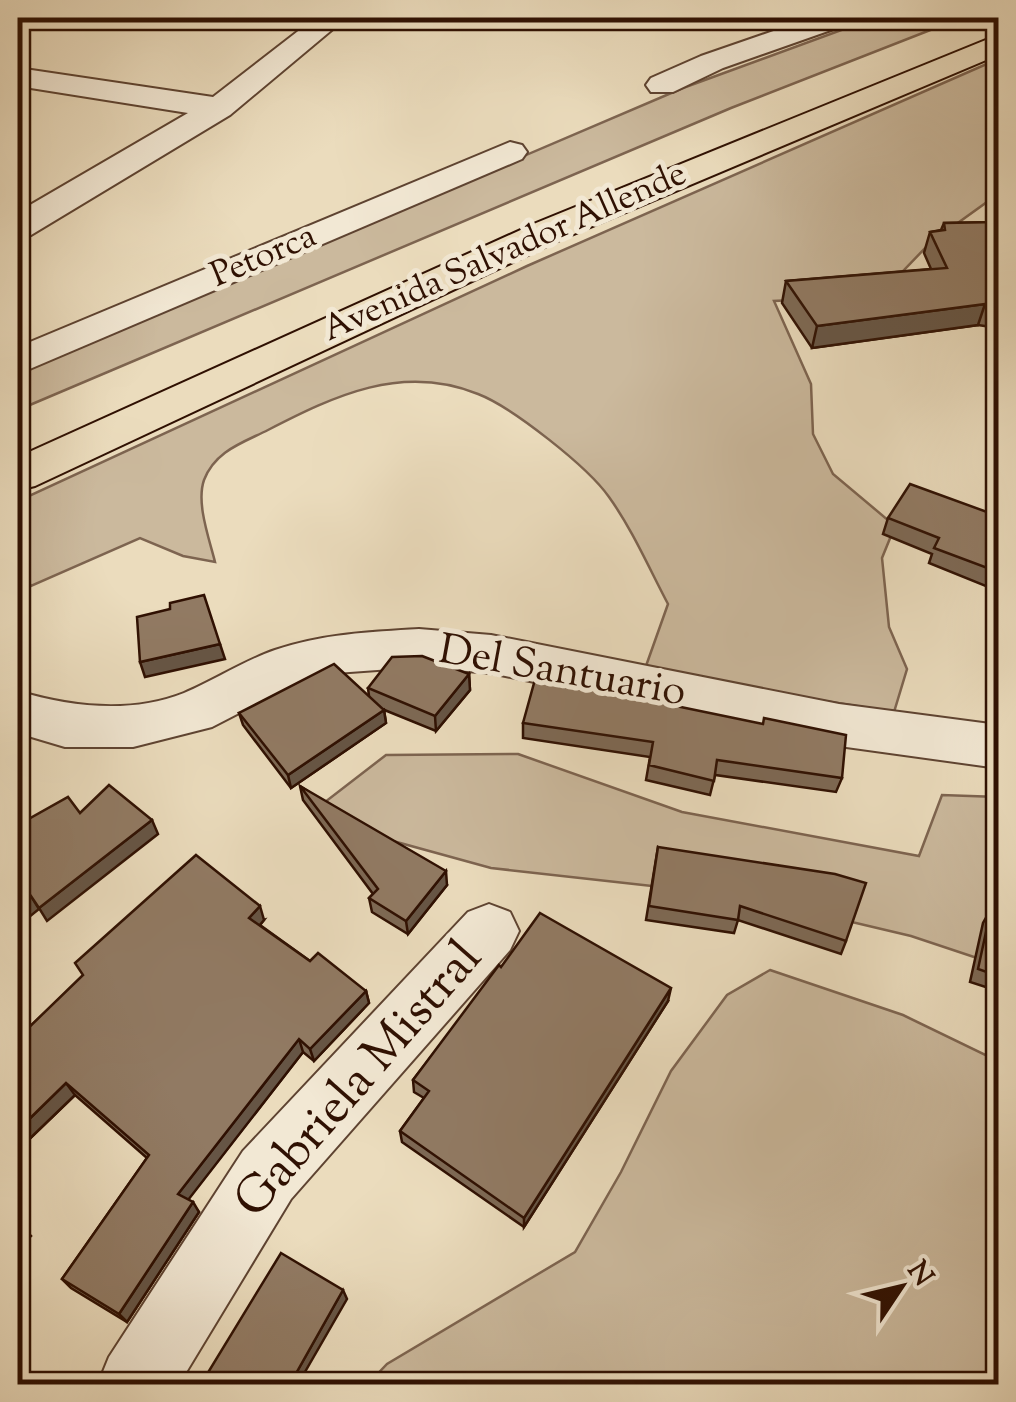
<svg xmlns="http://www.w3.org/2000/svg" width="1016" height="1402" viewBox="0 0 1016 1402" font-family="'Sorts Mill Goudy',serif">
<style>
.green{fill:#cbb99d;stroke:#7d6450;stroke-width:2.5}
.lines{fill:none;stroke-linecap:round;stroke-linejoin:round}
.street-casing{stroke:#5e4331;stroke-width:4}
.highway-casing{stroke:#2f1002;stroke-width:4}
.street{fill:#f2e8d4;fill-rule:evenodd}
.highway{fill:#ebdcbd;fill-rule:evenodd}
.wall{fill:#7d6955;stroke:#2f1002;stroke-width:2.5}
.shaded-wall{fill:#665545;stroke:#2f1002;stroke-width:2.5}
.building{fill:#917a63;stroke:#2f1002;stroke-width:2.5}
.labels{text-anchor:middle;dominant-baseline:central;stroke-width:10;stroke-linejoin:round;paint-order:stroke}
.far-street-label{font-size:35px;fill:#2f1002;stroke:#f2e8d4}
.street-label{font-size:42px;fill:#2f1002;stroke:#f2e8d4}
.near-street-label{font-size:50px;fill:#2f1002;stroke:#f2e8d4}
</style>
<rect width="100%" height="100%" fill="#ebdcbd"/>
<filter id="stains"><feTurbulence type="fractalNoise" baseFrequency=".002" numOctaves="4"/><feColorMatrix values="0 0 0 0 .2 0 0 0 0 .09 0 0 0 0 .02 0 0 0 .5 -.17"/></filter>
<radialGradient id="worn" r=".72"><stop offset=".6" stop-color="#630" stop-opacity="0"/><stop offset="1" stop-color="#630" stop-opacity=".3"/></radialGradient>
<g class="green">
<path d="M874,18H961L731,108L18,410V372L683,88Z"/>
<path d="M998,59V194L930,243L879,296L774,301L811,384L813,434L833,474L895,526L882,558L889,627L907,669L894,712L717,684L646,666L668,604C649,568 632,529 609,497C588,467 512,407 478,394C402,363 334,396 268,430C242,443 215,451 204,480C196,503 209,538 215,562L183,556L140,538L31,586L18,565V501L527,266Z"/>
<path d="M518,754L682,812L919,856L942,795L998,797V965L911,936L742,896L491,868L393,841L325,802L386,755Z"/>
<path d="M770,970L903,1015L998,1061V1384H368L387,1364L575,1252L621,1172L671,1071L727,995Z"/>
</g>
<g class="lines">
<g class="street-casing">
<g id="street">
<path d="M315,18H346L230,115L31,235L18,238V212L188,113L18,86V68L213,97Z"/>
<path d="M487,18H545L541,24C525,28 507,28 491,24Z"/>
<path d="M811,18H852L848,24L723,68L673,92H651L646,85L651,78L701,56Z"/>
<path d="M510,142L522,145L527,152L522,159L18,374V347Z"/>
<path d="M419,629L491,635L839,704L998,725V768L839,746L491,673L419,667L336,673L301,681L212,727L133,747H65L18,733V691C71,707 131,714 184,693C215,680 243,661 275,650C321,634 370,632 419,629Z"/>
<path d="M489,904L510,912L519,931L510,950L291,1199L179,1384H98L109,1357L243,1151L468,912Z"/>
</g>
</g>
<g class="highway-casing">
<path id="highway" d="M998,35V55L562,239L35,486L18,490V457L536,223Z"/>
</g>
<use href="#street" class="street"/>
<use href="#highway" class="highway"/>
</g>
<g class="wall">
<path d="M998,222V328L978,325L812,348L782,303L786,281L931,269L924,253L930,232L941,230L944,223Z"/>
<path d="M998,516V591L929,563L932,554L883,534L888,518Z"/>
<path d="M469,674L470,690L436,731L382,709L384,710L386,723L291,788L243,725L239,713L369,696L368,688Z"/>
<path d="M614,693L842,778L836,792L715,775L710,795L646,780L650,757L523,738V723Z"/>
<path d="M300,786L447,885L408,934L372,912L369,898L373,894L303,800Z"/>
<path d="M658,847L846,941L841,954L738,920L734,933L646,920Z"/>
<path d="M991,909L998,911V991L970,982L983,923Z"/>
<path d="M264,920L260,925L310,961L366,991L369,1003L314,1061L303,1052L188,1199L199,1212L127,1322L71,1288L62,1279L147,1158L75,1095L18,1150V1038L83,976Z"/>
<path d="M501,967L668,1001L524,1227L402,1142L400,1131L424,1098L414,1092L413,1080Z"/>
</g>
<g class="shaded-wall">
<path d="M985,304L978,325L812,348L817,326Z"/>
<path d="M220,644L225,659L145,677L140,662Z"/>
<path d="M469,674L470,690L436,731L435,716Z"/>
<path d="M384,710L386,723L291,788L288,775Z"/>
<path d="M152,820L158,834L47,921L39,908Z"/>
<path d="M446,871L447,885L408,934L406,921Z"/>
<path d="M31,896L39,909L18,926V906Z"/>
<path d="M260,906L264,920L254,932L249,918Z"/>
<path d="M671,988L668,1001L524,1227V1218Z"/>
<path d="M366,991L369,1003L314,1061L310,1049Z"/>
<path d="M299,1039L303,1052L185,1204L178,1194Z"/>
<path d="M66,1083L75,1095L18,1150V1130Z"/>
<path d="M193,1202L199,1212L127,1322L119,1314Z"/>
<path d="M18,1222L31,1236L18,1249Z"/>
<path d="M343,1290L347,1299L298,1384H290Z"/>
</g>
<g class="building">
<path d="M998,222V305L985,304L817,326L786,281L947,268L930,232L945,230L944,223Z"/>
<path d="M910,484L998,516V572L934,548L939,538L888,518Z"/>
<path d="M204,595L220,644L140,662L137,617L170,609V603Z"/>
<path d="M422,656L469,674L435,716L368,688L392,657Z"/>
<path d="M334,664L384,710L288,775L239,713Z"/>
<path d="M536,676L614,687L613,693L763,724L764,718L846,735L842,778L717,760L714,781L649,765L653,742L523,723Z"/>
<path d="M109,785L152,820L39,908L31,896L18,906V825L68,797L80,813Z"/>
<path d="M300,786L446,871L406,921L369,898L378,889Z"/>
<path d="M658,847L835,874L866,883L846,941L740,906L738,920L649,906Z"/>
<path d="M196,855L260,906L249,918L310,961L318,953L366,991L310,1049L299,1039L178,1194L193,1202L119,1314L62,1279L149,1155L66,1083L18,1130V1038L83,975L75,963Z"/>
<path d="M991,909L998,911V976L978,969Z"/>
<path d="M540,913L671,988L524,1218L400,1131L429,1091L413,1080L499,965L501,967Z"/>
<path d="M281,1253L343,1290L290,1384H201Z"/>
</g>
<g class="labels">
<g class="far-street-label">
<text transform="translate(505 253) rotate(-24)">Avenida Salvador Allende</text>
<text transform="translate(264 257) rotate(-23)">Petorca</text>
</g>
<g class="street-label">
<text transform="translate(562 673) rotate(10)">Del Santuario</text>
</g>
<g class="near-street-label">
<text transform="translate(360 1081) rotate(-49)">Gabriela Mistral</text>
</g>
</g>
<rect width="1016" height="1402" fill="none" stroke="#ebdcbd" stroke-width="60"/>
<rect x="20" y="20" width="976" height="1362" fill="none" stroke="#2f1002" stroke-width="5"/>
<rect x="30" y="30" width="956" height="1342" fill="none" stroke="#2f1002" stroke-width="2.5"/>
<g transform="translate(901 1287) rotate(55)" stroke="#f2e8d4" stroke-width="8" paint-order="stroke">
<path d="M0-8L18 38L0 25L-18 38Z" fill="#2f1002"/>
<text y="-15" font-size="28" font-weight="bold" text-anchor="middle" fill="#2f1002">N</text>
</g>
<rect width="100%" height="100%" filter="url(#stains)"/>
<rect width="100%" height="100%" fill="url(#worn)"/>
</svg>
